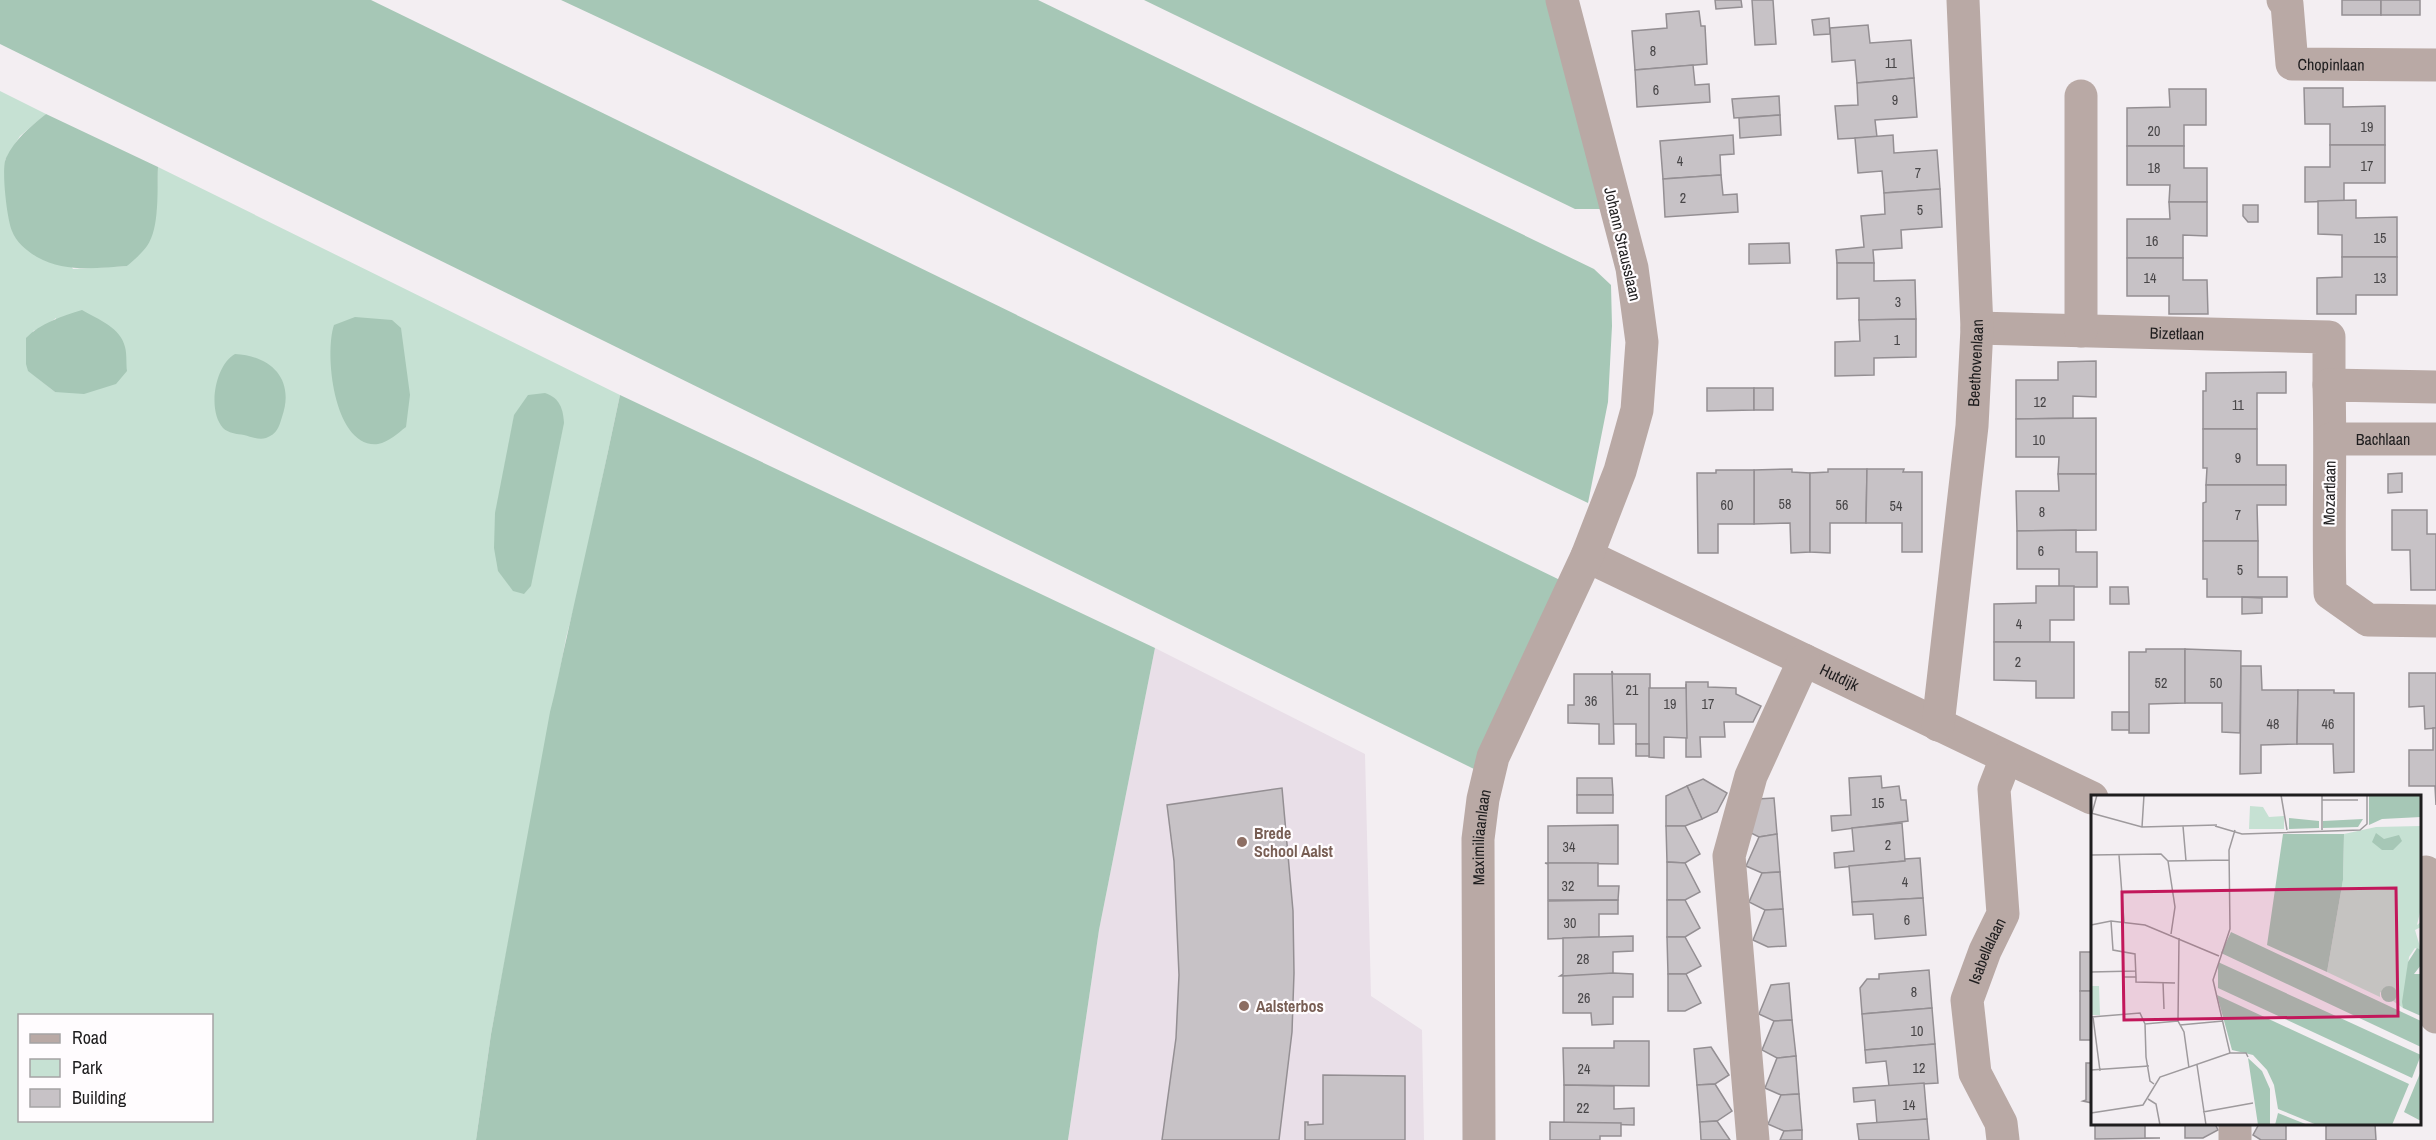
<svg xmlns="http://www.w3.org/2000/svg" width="2436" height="1140" viewBox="0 0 2436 1140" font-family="'Archivo Narrow',sans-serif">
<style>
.built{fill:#e9dfe8}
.green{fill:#c6e1d3;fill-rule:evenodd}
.forest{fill:#a6c7b6}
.building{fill:#c7c2c6;stroke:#948f93;stroke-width:1.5}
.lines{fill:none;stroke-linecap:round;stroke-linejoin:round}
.minor{stroke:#b9a9a5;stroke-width:33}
.education-dot{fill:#8d6e63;stroke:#fffcfe;stroke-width:2}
.labels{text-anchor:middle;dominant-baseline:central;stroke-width:4.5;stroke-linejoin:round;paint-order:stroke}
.number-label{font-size:14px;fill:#484648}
.street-label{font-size:16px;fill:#1e1d1e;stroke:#fffcfe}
.education-label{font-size:16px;font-weight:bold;fill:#785e54;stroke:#fffcfe;text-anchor:start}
.inset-road{fill:none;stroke:#9e9a9d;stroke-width:1.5}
.view{fill:#c2185b;fill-opacity:0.15;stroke:#c2185b;stroke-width:3}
.inset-edge{fill:none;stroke:#1e1d1e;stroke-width:3}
</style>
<rect width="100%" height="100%" fill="#f3eef2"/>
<path class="built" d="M1155,648L1365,754L1371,996L1422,1030L1424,1140H1068L1099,930Z"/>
<path class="green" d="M0,91L46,114L20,136L5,160L73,269L127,266L156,214L158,167L620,395L579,588L566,638L491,1034L476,1140H0ZM56,318L55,392L29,371L33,331L44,327ZM20,1016H212V1120H20Z"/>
<g class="forest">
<path d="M0,0H371L1562,581L1474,769L0,44Z"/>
<path d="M561,0H1038L1594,269L1611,285L1612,326L1608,402L1588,503C1244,339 907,160 561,0Z"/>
<path d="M1144,0H1551L1603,209H1575Z"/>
<path d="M46,114L158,167C157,189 160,228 147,246C142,253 134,260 127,266C97,268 65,273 37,257C27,251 16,242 12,231C7,219 1,169 6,158C15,139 30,127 46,114Z"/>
<path d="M82,310C98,319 121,328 125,347C127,354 126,364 127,371L116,384L84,394L55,392L28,371L26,364V338C40,323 63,316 82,310Z"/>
<path d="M355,317L392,320L401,328L410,395L406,427C398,433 389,442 378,444C334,449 324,354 334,325Z"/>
<path d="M235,354C272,356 295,380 282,417C279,427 277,434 266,438C259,440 251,437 244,435C237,434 228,433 223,428C207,410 215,365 235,354Z"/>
<path d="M545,393C560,398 563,409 564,423L531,586L524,594L513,591L498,571L494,548L495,513L514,415L528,395Z"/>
<path d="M620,395L1155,648L1099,930L1068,1140H476L491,1034L550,712C557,686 561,661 567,636C585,556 603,476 620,395Z"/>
</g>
<g class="building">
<path d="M1715,0H1741L1742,7L1716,9Z"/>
<path d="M1752,0H1773L1776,44L1755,45Z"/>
<rect x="2342" y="0" width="39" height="15"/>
<rect x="2381" y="0" width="39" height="15"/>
<path d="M1699,11L1701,26H1705L1707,64L1635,70L1632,31L1667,28L1666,14Z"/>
<path d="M1829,18L1830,34L1814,35L1812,20Z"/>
<path d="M1868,25L1870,43L1911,40L1914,78L1857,83L1855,60L1832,62L1830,28Z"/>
<path d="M1693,65L1695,85L1709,84L1710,102L1637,107L1635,70Z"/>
<path d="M1914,78L1917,117L1875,120L1877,137L1838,139L1835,106L1858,105L1857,83Z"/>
<path d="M2304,88H2343V107L2385,106V145H2330V124H2305Z"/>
<path d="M2169,89H2206V125H2184V146H2127V108L2170,107Z"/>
<path d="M1779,96L1780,115L1734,118L1732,99Z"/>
<path d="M1780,115L1781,135L1740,138L1739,118Z"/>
<path d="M1733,135L1734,154L1720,155L1721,175L1663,179L1660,141Z"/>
<path d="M1893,135L1894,153L1937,150L1940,189L1884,193L1882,171L1858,173L1855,138Z"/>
<path d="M2330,145H2385V183H2344V201L2305,202V167H2330Z"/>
<path d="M2127,146H2184V168H2207V202H2169L2170,185H2127Z"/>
<path d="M1721,175L1723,195L1737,194L1738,212L1665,217L1663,179Z"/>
<path d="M1940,189L1942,227L1901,230L1902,248L1873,250L1874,263H1837L1836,250L1864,247L1861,216L1885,214L1884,193Z"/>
<path d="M2356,200V218L2397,217V257H2342V235L2318,234V201Z"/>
<path d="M2169,202H2207V236L2183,235V258H2127V219H2170Z"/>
<path d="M2243,205H2258V222H2248L2243,216Z"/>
<path d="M1789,243L1790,263L1749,264V244Z"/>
<path d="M2342,257H2397V295H2356V314H2317V278L2342,277Z"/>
<path d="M2127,258H2183V280H2207L2208,314H2169V296H2127Z"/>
<path d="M1837,263H1874V281L1915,280L1916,319L1859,320V298L1837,299Z"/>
<path d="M1916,319V357L1874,358V375L1835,376V342L1860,341L1859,320Z"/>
<path d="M2096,361V397L2073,396V418L2016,419V380H2058V362Z"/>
<path d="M2286,372V393H2257V429H2203V391H2206V373Z"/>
<path d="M1707,388H1754V410L1707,411Z"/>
<rect x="1754" y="388" width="19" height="22"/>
<path d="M2096,418V474H2058L2059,457H2016V419Z"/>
<path d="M2203,429H2257V465H2286V485H2206L2207,468H2203Z"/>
<path d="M1792,469V472L1810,473V552L1791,553L1790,523L1754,524V470Z"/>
<path d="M1828,469H1867L1866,523H1830V553L1810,552V473L1828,472Z"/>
<path d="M1867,469H1904L1903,472H1922V552H1902V523H1866Z"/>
<path d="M1716,470H1754V524H1718V553H1698L1697,473H1716Z"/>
<path d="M2402,473V492L2388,493V474Z"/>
<path d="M2058,474H2096V530L2017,531L2016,491H2059Z"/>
<path d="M2206,485H2286V505H2257L2258,541H2203V503L2206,502Z"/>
<path d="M2392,510H2427V534H2436V590H2411L2410,550H2392Z"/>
<path d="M2076,530V552H2097V587H2059V569H2017V531Z"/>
<path d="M2203,541H2258V577H2287V597H2207V579H2203Z"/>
<path d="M2036,586H2074V620H2050V642H1994V604L2036,603Z"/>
<path d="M2110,587H2128L2129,604H2110Z"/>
<path d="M2242,597L2262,598V613L2242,614Z"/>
<path d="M1994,642H2074V698H2036V681L1994,680Z"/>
<path d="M2146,649H2185V703L2149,704V733H2129V652H2146Z"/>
<path d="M2185,649L2241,651L2240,733L2222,732V703H2185Z"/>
<path d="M2241,666H2261L2262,690H2298L2297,744L2261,745V773L2240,774Z"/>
<path d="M1612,671L1613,674H1650V744H1636V724H1612Z"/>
<path d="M1612,671L1614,744H1599V724L1568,723V705H1574V674H1612Z"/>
<path d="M2409,673H2436V728L2425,729L2424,706L2409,707Z"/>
<path d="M1686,682H1708V687L1736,688V694L1761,706L1753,722H1724L1725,737H1700L1701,757H1686Z"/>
<path d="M1686,684L1687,738L1664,737V758L1649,757V688H1686Z"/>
<path d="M2298,690H2334V693H2354V772L2334,773L2333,744H2297Z"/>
<rect x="2112" y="712" width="17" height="18"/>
<path d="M2433,728H2436V805L2435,786H2409V750H2433Z"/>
<rect x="1636" y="744" width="13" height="12"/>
<path d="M1881,776L1882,788L1899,786L1901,800H1906L1908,821L1832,831L1831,816L1851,815L1849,778Z"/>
<path d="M1577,778H1612L1613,795H1577Z"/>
<path d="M1703,779L1727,793L1717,812L1702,819L1687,786Z"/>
<path d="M1687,786L1702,819L1685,826H1666V796Z"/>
<path d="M1282,788L1293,911L1294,973L1292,1032L1279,1140H1162L1176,1038L1179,975L1174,861L1167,805Z"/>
<rect x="1577" y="795" width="36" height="18"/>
<path d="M1774,798L1777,834L1759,837L1743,829L1757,799Z"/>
<path d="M1902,823L1905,861L1835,868L1834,853L1854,851L1852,828Z"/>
<path d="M1618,825V864L1548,863V826Z"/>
<path d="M1666,826H1685L1700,854L1685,863L1667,862Z"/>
<path d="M1777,834L1780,872L1762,873L1746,866L1759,837Z"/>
<path d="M1920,858L1923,898L1852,902L1849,866L1905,861V859Z"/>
<path d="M1667,862L1685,863L1700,892L1685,900H1667Z"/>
<path d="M1545,863H1598V886H1619L1618,900H1548V864Z"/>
<path d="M1780,872L1783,909L1765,910L1749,902L1762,873Z"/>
<path d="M1923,898L1926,935L1875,939L1873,914L1853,915L1852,902Z"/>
<path d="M1618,900V914H1599V937L1548,939V901Z"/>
<path d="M1667,900H1685L1700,928L1685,937H1667Z"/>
<path d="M1783,909L1786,946L1768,947L1753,940L1765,910Z"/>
<path d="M1633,936V951L1613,952V975L1560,976L1563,974V938Z"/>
<path d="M1667,937H1685L1701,966L1686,974H1668Z"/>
<rect x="2080" y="952" width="12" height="39"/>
<path d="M1929,970L1932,1008L1862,1014L1860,988L1867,979H1879V974Z"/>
<path d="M1613,973L1633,974V997H1613V1024L1592,1025L1591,1013H1563V976Z"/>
<path d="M1668,974H1686L1701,1003L1685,1011H1668Z"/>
<path d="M1789,983L1792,1020L1774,1021L1759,1014L1771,985Z"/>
<rect x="2080" y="991" width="12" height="49"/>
<path d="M1932,1008L1935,1044L1865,1050L1862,1014Z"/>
<path d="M1792,1020L1796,1056L1777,1058L1762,1050L1774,1021Z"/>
<path d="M1614,1041H1649V1086L1564,1085L1563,1048H1614Z"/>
<path d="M1935,1044L1938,1083L1889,1086L1886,1061L1866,1063L1865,1050Z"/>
<path d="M1711,1047L1729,1075L1715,1084L1697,1085L1694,1049Z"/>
<path d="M1796,1056L1799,1094L1781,1095L1765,1088L1777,1058Z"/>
<path d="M2086,1063H2092V1103L2083,1101L2086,1100Z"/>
<path d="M1323,1075L1405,1076V1140H1305V1122H1308V1125L1323,1124Z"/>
<path d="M1924,1083L1927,1119L1877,1124L1875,1100L1854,1102L1853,1088Z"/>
<path d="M1715,1084L1732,1111L1717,1121L1700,1122L1697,1085Z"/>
<path d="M1564,1085L1614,1086V1109L1634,1108V1125L1564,1123Z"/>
<path d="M1799,1094L1802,1130L1784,1131L1768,1124L1781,1095Z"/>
<path d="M1927,1119L1929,1140H1859L1857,1124Z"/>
<path d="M1717,1121L1730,1140H1701L1700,1122Z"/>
<path d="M1550,1122L1621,1123V1136H1600V1140H1550Z"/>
<path d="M2095,1124H2145V1138H2160L2095,1139Z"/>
<path d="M2185,1124H2215L2218,1130L2203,1138H2185Z"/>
<path d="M2259,1124H2286V1140H2261L2253,1135Z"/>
<path d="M2326,1124H2375L2376,1140H2326Z"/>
<path d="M1802,1130V1140H1780L1784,1131Z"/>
</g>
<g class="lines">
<g class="minor">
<path id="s1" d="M2283,0L2287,4L2292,64L2436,65"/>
<path id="s2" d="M1977,328L2329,337V385"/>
<path d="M2081,331V96"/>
<path d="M2436,387L2329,385C2331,454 2328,523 2330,593L2368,620L2436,621"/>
<path id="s3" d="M2331,439H2436"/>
<path id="s4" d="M1587,556L2092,798"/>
<path id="s5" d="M1938,725L1972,426L1977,328L1963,0"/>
<path d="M2426,872L2423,985L2436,1017"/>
<path d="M2235,1124V1140"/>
<path id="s6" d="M1479,1140L1478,839L1483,799L1493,757L1587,556L1620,471L1637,410L1642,342L1632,268L1562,0"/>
<path d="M1753,1140L1729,856L1751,776L1804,660"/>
<path id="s7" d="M2003,1140L2001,1123L1975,1073L1967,1000L1985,951L2003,914L1994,789L2006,758"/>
</g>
</g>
<g class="education-dot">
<circle cx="1242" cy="842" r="6"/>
<circle cx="1244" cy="1006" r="6"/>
</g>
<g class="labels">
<g class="number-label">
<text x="1653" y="51">8</text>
<text x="1891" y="63">11</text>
<text x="1656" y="90">6</text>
<text x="1895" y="100">9</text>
<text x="2367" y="127">19</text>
<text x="2154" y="131">20</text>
<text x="1680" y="161">4</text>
<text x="2367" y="166">17</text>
<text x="2154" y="168">18</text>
<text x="1918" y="173">7</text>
<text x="1683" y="198">2</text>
<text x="1920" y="210">5</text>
<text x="2380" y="238">15</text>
<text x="2152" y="241">16</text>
<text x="2150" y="278">14</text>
<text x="2380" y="278">13</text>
<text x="1898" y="302">3</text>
<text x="1897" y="340">1</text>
<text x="2040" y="402">12</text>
<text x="2238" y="405">11</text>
<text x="2039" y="440">10</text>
<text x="2238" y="458">9</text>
<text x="1785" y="504">58</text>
<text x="1727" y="505">60</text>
<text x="1842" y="505">56</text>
<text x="1896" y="506">54</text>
<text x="2042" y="512">8</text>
<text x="2238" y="515">7</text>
<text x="2041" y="551">6</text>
<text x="2240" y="570">5</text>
<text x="2019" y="624">4</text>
<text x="2018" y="662">2</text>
<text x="2161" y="683">52</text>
<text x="2216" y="683">50</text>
<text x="1632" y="690">21</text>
<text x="1591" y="701">36</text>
<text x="1670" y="704">19</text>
<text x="1708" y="704">17</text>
<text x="2273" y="724">48</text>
<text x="2328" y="724">46</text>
<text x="1878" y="803">15</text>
<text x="1888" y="845">2</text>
<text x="1569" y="847">34</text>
<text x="1905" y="882">4</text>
<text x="1568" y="886">32</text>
<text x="1907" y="920">6</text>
<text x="1570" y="923">30</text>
<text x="1583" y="959">28</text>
<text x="1914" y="992">8</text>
<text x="1584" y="998">26</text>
<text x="1917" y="1031">10</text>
<text x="1919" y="1068">12</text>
<text x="1584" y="1069">24</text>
<text x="1909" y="1105">14</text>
<text x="1583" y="1108">22</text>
</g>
<g class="street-label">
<text stroke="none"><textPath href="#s1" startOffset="105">Chopinlaan</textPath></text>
<text transform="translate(1623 244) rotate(77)">Johann Strausslaan</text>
<text stroke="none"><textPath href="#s2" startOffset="200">Bizetlaan</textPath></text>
<text stroke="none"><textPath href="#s5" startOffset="364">Beethovenlaan</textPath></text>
<text stroke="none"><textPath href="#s3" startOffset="52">Bachlaan</textPath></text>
<text transform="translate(2329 493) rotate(-89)">Mozartlaan</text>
<text stroke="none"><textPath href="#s4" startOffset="280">Hutdijk</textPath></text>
<text stroke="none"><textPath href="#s6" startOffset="303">Maximiliaanlaan</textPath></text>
<text stroke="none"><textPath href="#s7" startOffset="200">Isabellalaan</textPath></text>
</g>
<g class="education-label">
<text x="1254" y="833">Brede<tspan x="1254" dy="18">School Aalst</tspan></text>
<text x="1256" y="1006">Aalsterbos</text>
</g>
</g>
<g transform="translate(2091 795)">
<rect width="330" height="330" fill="#f3eef2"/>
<path d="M159,11L172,12L178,22L193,21V34H158ZM330,31V113L326,130L330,127V132L324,135L330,155L324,153L318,162L312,213L289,197V202L236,177L252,85L253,39L285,32ZM0,191H8L9,220H0Z" fill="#c6e1d3"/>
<path d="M278,0H330V22L291,24L278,30ZM198,23L228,26V33L198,34ZM272,24L267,32L232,33V26ZM285,38L293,44L308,40L311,46L302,55H291L281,47ZM192,39H253L252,85L236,177L176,150ZM140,137L330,226V252L130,158ZM326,153L330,155V170L323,179H330V221L312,213L311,207L317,167ZM127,167L330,260L321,283L127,193ZM290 199a8 8 0 1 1 16 0a8 8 0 1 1-16 0ZM126,200L318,289L301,330H226L187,314L183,290L176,275L162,260L141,255ZM157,263L171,276L179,294V330H167ZM330,276V326L313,317ZM187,318L217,330H184Z" fill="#a6c7b6"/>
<path class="inset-road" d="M190,0L196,35M231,0V35M231,5H267M0,18L51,32L126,30M1,18L6,0M92,31L95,66M124,31L151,39L269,35L276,29V0M51,32L53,0M0,60L70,59L77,66L138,65M28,60L33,127M77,66L84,112L80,139M20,126L22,155L44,159L45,182H32L33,218M0,130L20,126L54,130L128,161M88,143L87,226L93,237L98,273M0,177L44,176M45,182V187L84,188M72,187L73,214M0,222L49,218L54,229L87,226M2,222L9,276M54,229L55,262L59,286L63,289M89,230L132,226M139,258H155L157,262M106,270L115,330M0,275L58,271M57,304L65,309L69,330M112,317L162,308M0,318L52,310L69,282L139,258L122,185L139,134L138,55L144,35"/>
<path class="view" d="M305,93L307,221L33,225L31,97Z"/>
<rect width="330" height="330" class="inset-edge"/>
</g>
<rect x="18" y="1014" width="195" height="108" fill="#fffcfe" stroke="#a5a3a4" stroke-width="1.5"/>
<rect x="30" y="1034" width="30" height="9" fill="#b9a9a5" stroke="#a5a3a4" stroke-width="1.5"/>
<text x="72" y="1044" font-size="18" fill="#1e1d1e">Road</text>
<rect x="30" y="1059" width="30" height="18" fill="#c6e1d3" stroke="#a5a3a4" stroke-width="1.5"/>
<text x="72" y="1074" font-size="18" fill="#1e1d1e">Park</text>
<rect x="30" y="1089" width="30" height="18" fill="#c7c2c6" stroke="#a5a3a4" stroke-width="1.5"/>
<text x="72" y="1104" font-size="18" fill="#1e1d1e">Building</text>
</svg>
